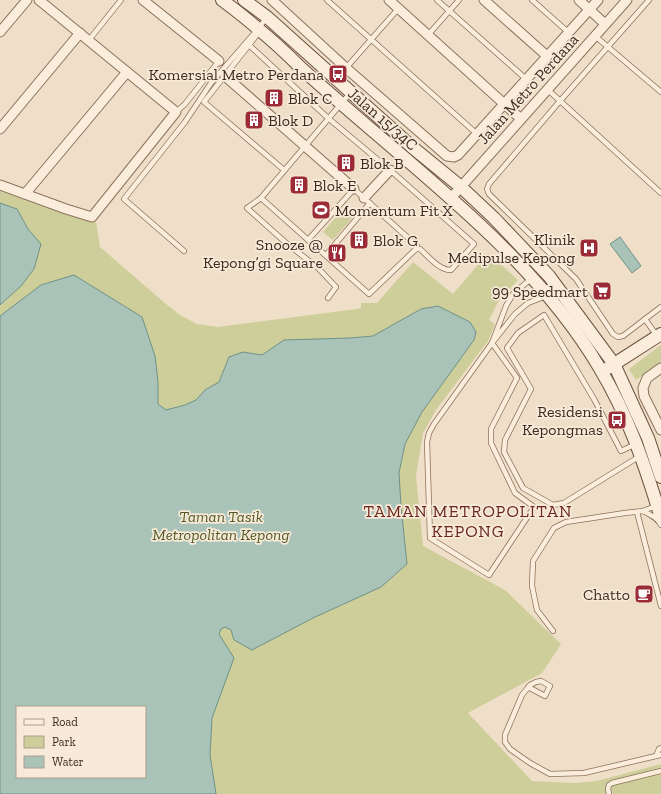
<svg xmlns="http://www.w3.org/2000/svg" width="661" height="794" viewBox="0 0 661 794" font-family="'Zilla Slab',serif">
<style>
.green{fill:#cece9b;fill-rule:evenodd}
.water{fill:#a9c3b9;stroke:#6f9286;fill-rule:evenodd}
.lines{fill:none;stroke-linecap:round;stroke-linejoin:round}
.lane-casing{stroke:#8c715c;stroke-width:6}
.street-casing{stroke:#8c715c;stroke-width:11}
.secondary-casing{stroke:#6e523f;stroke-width:14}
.lane{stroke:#faeddc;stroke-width:4.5}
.street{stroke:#faeddc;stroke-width:9}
.secondary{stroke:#faeddc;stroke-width:12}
.labels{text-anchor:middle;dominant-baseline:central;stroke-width:3.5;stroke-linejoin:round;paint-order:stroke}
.poi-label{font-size:16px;fill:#3c2b20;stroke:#f7ead8;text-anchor:end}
.street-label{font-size:16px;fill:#3c2b20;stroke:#f7ead8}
.park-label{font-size:16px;font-style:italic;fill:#525926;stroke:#f7ead8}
.neighbourhood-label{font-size:17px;letter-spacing:1px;fill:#6a261f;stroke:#f7ead8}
</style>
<rect width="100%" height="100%" fill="#efdfc8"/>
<g class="green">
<path d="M0,188L96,222L100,247L166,304L180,315L197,324L218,327L357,309L361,308V303H377L413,262L453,294L488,253L518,280L498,302L489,320L495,324L488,341L436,410L423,433L416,476L423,546L505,590L561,644L542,673L468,713L532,781L575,783L597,781L661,764V794H0ZM17,707H145V777H17Z"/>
<path d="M342,210L352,218L333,240L323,232Z"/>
<path d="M661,345V362L636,380L629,369Z"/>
</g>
<g class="water">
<path d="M0,203L17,209L28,229L41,244L34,269L21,286L0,305Z"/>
<path d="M620,237L641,266L632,273L610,244Z"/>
<path d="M74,275L142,317L155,356L158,382V404L166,410L185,405L196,400L205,390L219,382L229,357L243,352L262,355L284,340L350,338L373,336L421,309L438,306L470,322L476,332L474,340L422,412L405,444L399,473L401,506L407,564L381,587L313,618L252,650L234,640L231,630L225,627L221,629L219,634L234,658L212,718L210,755L216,794H0V316L41,285ZM17,707H145V777H17Z"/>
</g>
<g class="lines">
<g class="lane-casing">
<g id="lane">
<path d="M327,0L477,134"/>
<path d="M437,0L526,79"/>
<path d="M532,0L568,32"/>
<path d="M649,0L560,101L489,184L487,189L489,194L576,279L613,334L618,337L623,336L661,307"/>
<path d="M258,30L256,36L249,45L204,102L284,170"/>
<path d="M428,35L459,0"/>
<path d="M595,36L661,92"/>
<path d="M89,40L121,0"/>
<path d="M249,45L328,118L390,170L474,244L451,270C439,270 429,257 420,249H416"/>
<path d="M346,68L398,9"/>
<path d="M547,89L661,193"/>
<path d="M351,92L261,198L369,294L416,249"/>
<path d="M176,112L185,104L219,61"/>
<path d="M261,198L247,208L285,242L318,268L336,287L328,298"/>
<path d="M308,240L354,189L417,246L416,249"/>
<path d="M184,251L124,199L185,122L211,83L258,29L267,17"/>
<path d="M326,255L370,203"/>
<path d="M532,278L513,294L506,306L492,343L515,314L528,303L541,298L543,291L554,283"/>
<path d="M645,319L657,336"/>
<path d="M492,343L517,378L491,429V443L515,493L534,507L489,575L430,538L427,442L429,433L434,424Z"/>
<path d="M636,444L621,451L594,399L544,315L518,333L507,348L531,389L505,440L504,452L523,488L553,505L564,503L640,456"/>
<path d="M643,511C650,515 657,517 661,525"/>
<path d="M637,512L661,606"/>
<path d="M553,631L537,610L532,586L533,561L554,528L566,522L625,513L643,511L656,506"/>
<path d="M528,687L545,696L550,686L541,681L536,682L530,685L522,695L505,735V742L510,749L530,763L550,774L584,773L656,756"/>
<path d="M661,748L659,749L656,756L661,755"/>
<path d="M609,794L608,789L609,785L612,783L661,771"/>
</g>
</g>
<g class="street-casing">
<g id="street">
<path d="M143,0L219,61"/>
<path d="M272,0L346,68L447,156L454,157L458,155L598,0"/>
<path d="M389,0L521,119"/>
<path d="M484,0L547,56"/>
<path d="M579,0L605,24"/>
<path d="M0,32L27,0"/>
<path d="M225,76L354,189"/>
<path d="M0,129L80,33"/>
<path d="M0,185L66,209L92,217L176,112L39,0"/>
<path d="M25,194L127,72"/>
<path d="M364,198L390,170"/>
<path d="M451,198L627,0"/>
<path d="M661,368L647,378L643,388L644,396L661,430"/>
</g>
</g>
<g class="secondary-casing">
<g id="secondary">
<path d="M222,0C234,9 246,18 257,28C272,40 287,54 301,68C322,87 344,106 366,125C450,197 542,271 599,367C628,415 645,465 661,518"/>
<path d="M244,0L267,17L412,147L461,187L494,218L549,276L614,364L648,438L661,477"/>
<path d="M608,368L661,334"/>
</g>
</g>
<use href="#lane" class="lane"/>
<use href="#street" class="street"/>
<use href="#secondary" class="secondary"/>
</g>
<defs>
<g id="bus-square" transform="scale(1)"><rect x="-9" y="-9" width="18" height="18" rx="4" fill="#9c2b38" stroke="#f7ead8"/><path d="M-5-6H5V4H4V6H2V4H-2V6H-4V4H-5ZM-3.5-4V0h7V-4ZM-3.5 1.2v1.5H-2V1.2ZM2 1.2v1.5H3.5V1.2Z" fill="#fff"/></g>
<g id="building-square" transform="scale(1)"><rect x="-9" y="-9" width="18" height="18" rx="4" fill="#9c2b38" stroke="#f7ead8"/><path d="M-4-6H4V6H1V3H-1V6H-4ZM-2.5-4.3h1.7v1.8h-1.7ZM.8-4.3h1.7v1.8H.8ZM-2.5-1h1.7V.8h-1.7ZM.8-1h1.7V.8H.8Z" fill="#fff"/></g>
<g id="stadium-square" transform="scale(1)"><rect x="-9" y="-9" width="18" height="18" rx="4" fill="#9c2b38" stroke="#f7ead8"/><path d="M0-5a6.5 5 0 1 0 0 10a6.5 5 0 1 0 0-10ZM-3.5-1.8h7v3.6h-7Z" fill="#fff"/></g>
<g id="hospital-square" transform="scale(1)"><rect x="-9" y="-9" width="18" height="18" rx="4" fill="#9c2b38" stroke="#f7ead8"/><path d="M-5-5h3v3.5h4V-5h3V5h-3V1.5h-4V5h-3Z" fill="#fff"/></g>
<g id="restaurant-square" transform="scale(1)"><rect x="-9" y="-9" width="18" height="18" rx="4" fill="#9c2b38" stroke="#f7ead8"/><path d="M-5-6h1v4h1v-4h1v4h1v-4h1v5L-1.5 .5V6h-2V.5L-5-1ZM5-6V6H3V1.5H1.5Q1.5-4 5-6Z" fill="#fff"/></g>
<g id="supermarket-square" transform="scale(1)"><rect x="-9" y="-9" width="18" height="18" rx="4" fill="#9c2b38" stroke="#f7ead8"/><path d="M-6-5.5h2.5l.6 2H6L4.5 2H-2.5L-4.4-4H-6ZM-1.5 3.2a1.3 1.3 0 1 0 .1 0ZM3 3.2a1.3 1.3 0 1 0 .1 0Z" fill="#fff"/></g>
<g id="cafe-square" transform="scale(1)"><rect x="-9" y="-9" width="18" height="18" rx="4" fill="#9c2b38" stroke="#f7ead8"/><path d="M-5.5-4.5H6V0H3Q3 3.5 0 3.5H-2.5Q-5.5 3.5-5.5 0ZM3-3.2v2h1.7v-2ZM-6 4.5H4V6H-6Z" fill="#fff"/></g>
</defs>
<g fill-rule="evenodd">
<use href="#bus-square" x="338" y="74"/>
<use href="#building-square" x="274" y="98"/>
<use href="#building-square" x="254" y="120"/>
<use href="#building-square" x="346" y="163"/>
<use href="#building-square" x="299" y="185"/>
<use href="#stadium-square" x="321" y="210"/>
<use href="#building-square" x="359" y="240"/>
<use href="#hospital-square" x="589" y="248"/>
<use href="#restaurant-square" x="337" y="253"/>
<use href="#supermarket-square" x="602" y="291"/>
<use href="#bus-square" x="617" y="420"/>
<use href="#cafe-square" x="644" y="594"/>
</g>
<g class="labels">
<g class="poi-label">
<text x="324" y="74">Komersial Metro Perdana</text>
<text x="288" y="98" text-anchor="start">Blok C</text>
<text x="268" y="120" text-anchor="start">Blok D</text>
<text x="360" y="163" text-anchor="start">Blok B</text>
<text x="313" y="185" text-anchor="start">Blok E</text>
<text x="335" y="210" text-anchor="start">Momentum Fit X</text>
<text x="575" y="239">Klinik<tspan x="575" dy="18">Medipulse Kepong</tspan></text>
<text x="373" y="240" text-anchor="start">Blok G</text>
<text x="323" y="244">Snooze @<tspan x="323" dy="18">Kepong’gi Square</tspan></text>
<text x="588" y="291">99 Speedmart</text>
<text x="603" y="411">Residensi<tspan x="603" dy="18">Kepongmas</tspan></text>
<text x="630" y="594">Chatto</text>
</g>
<g class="street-label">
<text transform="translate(528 89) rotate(-48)">Jalan Metro Perdana</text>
<text transform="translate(383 119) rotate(41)">Jalan 15/34C</text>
</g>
<g class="park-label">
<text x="221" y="516">Taman Tasik<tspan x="221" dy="18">Metropolitan Kepong</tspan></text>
</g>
<g class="neighbourhood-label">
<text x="468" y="511">TAMAN METROPOLITAN<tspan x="468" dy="20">KEPONG</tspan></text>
</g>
</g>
<rect x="16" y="706" width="130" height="72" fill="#f7ead8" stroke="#ac9e8e"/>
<rect x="24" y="719" width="20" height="6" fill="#faeddc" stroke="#ac9e8e"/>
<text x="52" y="726" font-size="12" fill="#3c2b20">Road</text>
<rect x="24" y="736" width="20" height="12" fill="#cece9b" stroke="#ac9e8e"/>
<text x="52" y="746" font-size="12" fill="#3c2b20">Park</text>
<rect x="24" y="756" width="20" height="12" fill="#a9c3b9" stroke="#ac9e8e"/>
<text x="52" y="766" font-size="12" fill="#3c2b20">Water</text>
</svg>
